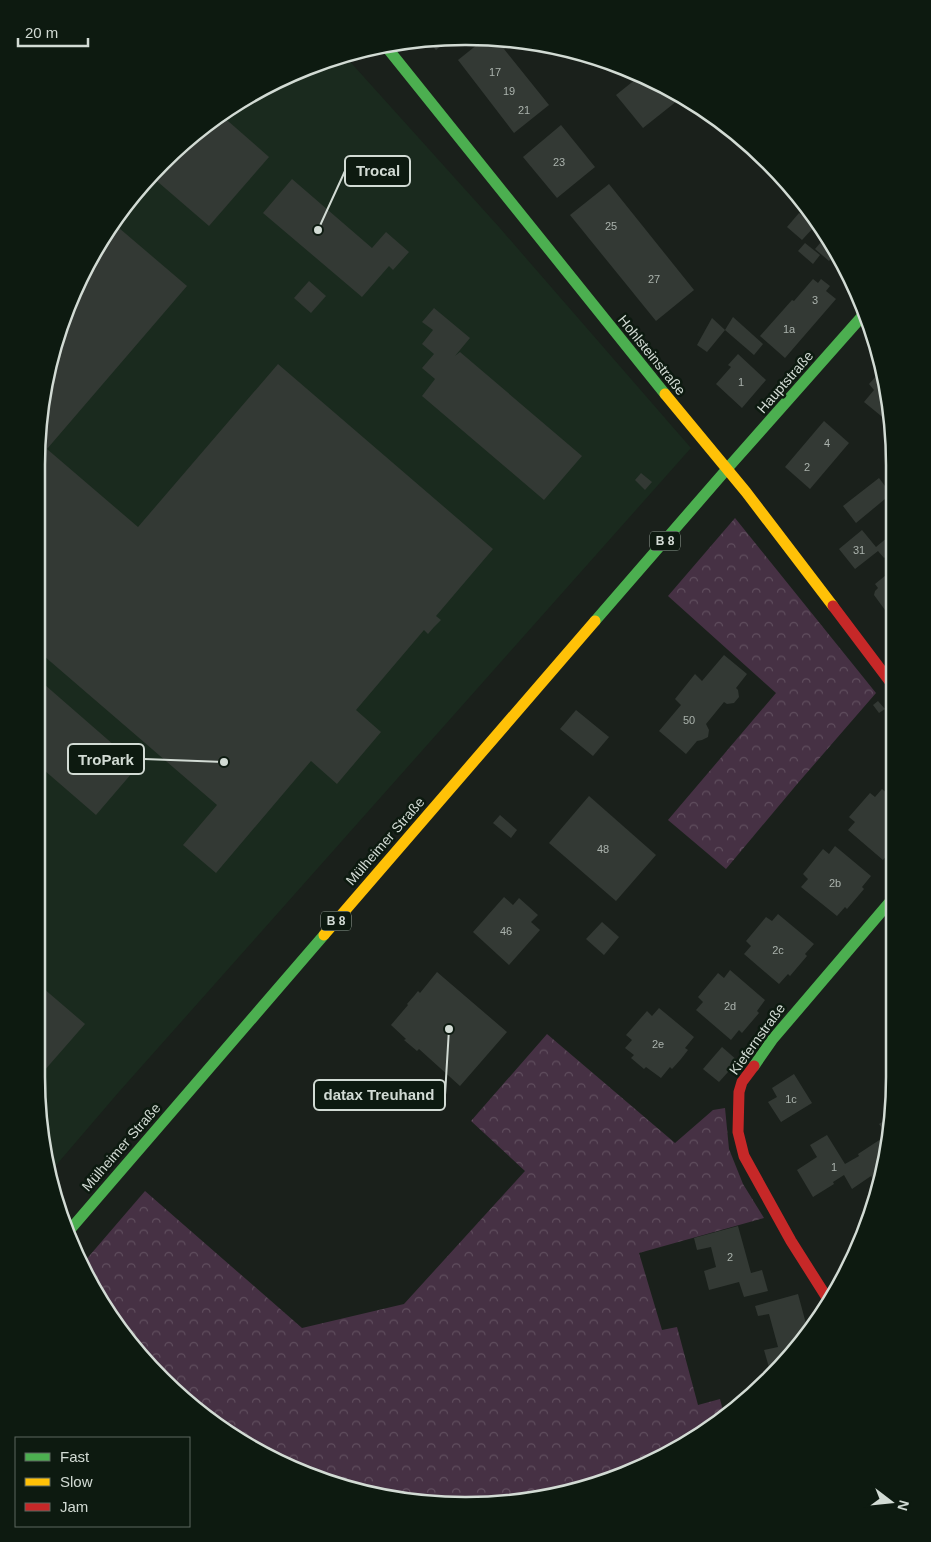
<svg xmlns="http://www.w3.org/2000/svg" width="931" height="1542" viewBox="0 0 931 1542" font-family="Helvetica,sans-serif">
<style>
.built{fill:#1a2a1e}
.forest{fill:url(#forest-crowns)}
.building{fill:#333934}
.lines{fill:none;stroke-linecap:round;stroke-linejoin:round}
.fast{stroke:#4caf50;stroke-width:11}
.slow{stroke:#ffc107;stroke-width:11}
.jam{stroke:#c62828;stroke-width:11}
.labels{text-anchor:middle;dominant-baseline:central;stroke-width:5;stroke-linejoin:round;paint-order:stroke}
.number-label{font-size:11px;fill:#aab2ac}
.shield{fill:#0d1a10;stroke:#97a199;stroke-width:1}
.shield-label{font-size:12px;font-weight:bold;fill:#d2dbd4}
.street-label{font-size:14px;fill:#d2dbd4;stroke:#0d1a10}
.rim{fill:none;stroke:#d2dbd4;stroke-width:2.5}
.leader{fill:none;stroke:#d2dbd4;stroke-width:2}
.callout-dot{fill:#d2dbd4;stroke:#0d1a10;stroke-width:2}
.callout{fill:#0d1a10;stroke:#d2dbd4;stroke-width:2}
.callout-label{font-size:15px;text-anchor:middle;font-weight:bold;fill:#d2dbd4}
</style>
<defs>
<pattern id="forest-crowns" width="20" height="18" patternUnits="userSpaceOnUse" patternTransform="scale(1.25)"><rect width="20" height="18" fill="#463144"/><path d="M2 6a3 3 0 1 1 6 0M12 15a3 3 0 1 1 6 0" fill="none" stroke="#604e5e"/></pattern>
</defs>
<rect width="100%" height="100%" fill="#1a201b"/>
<path class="built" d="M345,56L499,227L691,448L118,1093L52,1170L36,1076L37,437L59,327L109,227L162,162L227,108L301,69Z"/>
<g class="forest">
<path d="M735,518L876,693L798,783L726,869L668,820L776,693L668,596Z"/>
<path d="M547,1034L675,1143L713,1110L725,1108L729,1149L743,1184L764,1218L639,1253L662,1330L677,1327L698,1405L720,1399L725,1418L603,1483L465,1506L328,1483L227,1433L125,1338L84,1262L145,1191L302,1328L404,1304L525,1171L471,1121Z"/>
</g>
<g class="building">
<path d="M472,37L502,40L507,47L504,49L549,105L514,133L458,60L478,44Z"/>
<path d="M451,38L436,50L427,40Z"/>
<path d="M641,75L682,97L643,128L616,95Z"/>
<path d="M220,114L269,157L209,226L151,176L162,162Z"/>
<path d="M561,125L595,167L557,198L523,157Z"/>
<path d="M292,179L372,248L386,232L409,252L393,270L389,266L362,297L263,213Z"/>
<path d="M609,184L694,290L656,321L570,215Z"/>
<path d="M799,213L815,226L802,240L787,227Z"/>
<path d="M112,222L187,286L47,449L138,527L278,364L493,549L436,616L441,620L434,627L428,634L424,630L356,710L381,732L337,784L311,761L216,873L183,845L217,805L37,650V437L59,327L109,227Z"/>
<path d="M821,242L835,254L829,261L815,249Z"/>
<path d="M805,243L820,255L813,264L798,251Z"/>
<path d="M813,279L818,283L821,279L830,286L826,291L836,299L785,358L760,336L792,300L794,301Z"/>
<path d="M309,281L326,296L311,313L294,298Z"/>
<path d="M434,308L470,338L455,356L460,352L582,456L544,500L422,396L435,379L422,368L434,354L422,344L433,330L422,322Z"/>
<path d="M733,317L763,344L754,355L725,330Z"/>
<path d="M712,318L725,330L707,352L697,345Z"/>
<path d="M738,354L766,380L742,408L716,384L731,367L728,365Z"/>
<path d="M881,371L887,401L891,424L864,402L874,390L869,384Z"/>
<path d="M824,421L849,443L810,489L785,467Z"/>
<path d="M641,473L652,482L645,490L635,480Z"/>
<path d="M879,478L891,494L856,523L843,506Z"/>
<path d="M862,530L876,547L894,532V550L884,558L878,551L855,569L839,549Z"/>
<path d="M891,571L894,574V603L885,610L874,595L875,591L878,588L875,584Z"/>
<path d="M724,655L747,674L736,688L738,690L739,697L734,703L727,704L724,702L706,724L709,730L708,737L702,740L697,741L686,754L659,731L681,705L675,699L695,674L702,681Z"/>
<path d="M37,678L138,766L96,815L37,764Z"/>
<path d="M878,701L885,709L879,713L873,705Z"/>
<path d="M576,710L609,737L593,756L560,729Z"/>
<path d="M882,789L894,799V852L891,850L883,860L848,830L855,822L849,817L870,793L875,797Z"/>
<path d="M589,796L656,855L616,901L549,843Z"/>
<path d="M500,815L517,830L511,838L493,823Z"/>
<path d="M835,846L871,876L862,887L864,889L847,909L845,907L837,916L801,887L808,879L803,874L823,849L829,854Z"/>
<path d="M504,897L513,905L519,898L538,915L531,922L540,930L509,965L473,932Z"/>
<path d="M778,914L814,944L805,954L807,956L790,976L788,974L779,984L744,954L751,946L746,941L766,917L772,921Z"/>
<path d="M602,922L619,937L604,955L586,939Z"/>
<path d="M730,970L765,1000L757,1011L759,1013L742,1033L739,1030L731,1040L696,1010L703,1002L698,997L718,973L724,978Z"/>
<path d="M437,972L507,1032L460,1086L419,1049L417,1051L404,1040L406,1039L391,1025L408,1005L407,1004L414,996L418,991L420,993Z"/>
<path d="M36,982L85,1024L37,1079L36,1076Z"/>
<path d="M659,1008L694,1037L685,1048L688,1050L681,1059L672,1069L670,1067L661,1078L646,1067L644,1069L631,1058L634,1055L625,1048L632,1040L626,1035L647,1011L652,1016Z"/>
<path d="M722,1047L738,1061L719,1082L703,1069Z"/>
<path d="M794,1074L812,1103L781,1122L768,1102L777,1097L772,1088Z"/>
<path d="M892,1116L879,1179L875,1182L871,1176L852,1189L844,1175L833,1182L834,1184L813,1197L797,1170L817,1157L810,1145L827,1135L845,1164L859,1156L858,1154L887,1135L879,1124Z"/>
<path d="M738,1226L751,1273L762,1270L768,1291L744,1297L739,1282L709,1290L704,1271L716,1267L711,1247L697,1250L694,1238Z"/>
<path d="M798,1294L808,1331L770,1371L764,1350L778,1347L769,1314L758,1316L755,1306Z"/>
</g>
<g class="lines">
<g class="fast">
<path d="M384,44L665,394"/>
<path d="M595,621L726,470L865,313"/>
<path d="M754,1066L772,1040L894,897"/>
<path d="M68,1232L324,935"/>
</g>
<g class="slow">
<path d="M665,394L746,492L833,606"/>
<path d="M324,935L595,621"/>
</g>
<g class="jam">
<path d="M833,606L894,687"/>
<path d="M754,1066L742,1082L739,1092L738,1132L744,1156L791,1241L829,1301"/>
</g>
</g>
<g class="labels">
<g class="number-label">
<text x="495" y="72">17</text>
<text x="509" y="91">19</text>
<text x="524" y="110">21</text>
<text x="559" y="162">23</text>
<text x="611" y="226">25</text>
<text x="654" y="279">27</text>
<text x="815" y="300">3</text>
<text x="789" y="329">1a</text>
<text x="741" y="382">1</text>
<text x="827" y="443">4</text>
<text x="807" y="467">2</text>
<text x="859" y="550">31</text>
<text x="689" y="720">50</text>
<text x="603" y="849">48</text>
<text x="835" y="883">2b</text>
<text x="506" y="931">46</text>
<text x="778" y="950">2c</text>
<text x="730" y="1006">2d</text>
<text x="658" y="1044">2e</text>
<text x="791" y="1099">1c</text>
<text x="834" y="1167">1</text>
<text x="730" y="1257">2</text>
</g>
<g class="shield">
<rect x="650" y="531.5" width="30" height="19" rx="4"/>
<rect x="321" y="911.5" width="30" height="19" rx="4"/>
</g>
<g class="shield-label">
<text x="665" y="541">B 8</text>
<text x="336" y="921">B 8</text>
</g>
<g class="street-label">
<text transform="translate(652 355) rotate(51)">Hohlsteinstraße</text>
<text transform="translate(785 382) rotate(-49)">Hauptstraße</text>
<text transform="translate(385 841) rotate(-49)">Mülheimer Straße</text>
<text transform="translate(757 1039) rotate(-54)">Kiefernstraße</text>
<text transform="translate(121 1147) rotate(-49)">Mülheimer Straße</text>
</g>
</g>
<path d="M0 0H931V1542H0ZM465 45H466A420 420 0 0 1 886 465V1077A420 420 0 0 1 466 1497H465A420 420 0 0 1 45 1077V465A420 420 0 0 1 465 45Z" fill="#0d1a10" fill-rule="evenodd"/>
<path class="rim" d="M465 45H466A420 420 0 0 1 886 465V1077A420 420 0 0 1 466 1497H465A420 420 0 0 1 45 1077V465A420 420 0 0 1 465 45Z"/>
<path class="leader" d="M318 230L345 171M224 762L144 759M449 1029L445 1095"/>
<g class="callout-dot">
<circle cx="318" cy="230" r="5"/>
<circle cx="224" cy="762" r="5"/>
<circle cx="449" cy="1029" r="5"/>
</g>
<g class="callout">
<rect x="345" y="156" width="65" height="30" rx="5"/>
<rect x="68" y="744" width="76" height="30" rx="5"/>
<rect x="314" y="1080" width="131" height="30" rx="5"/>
</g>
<g class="callout-label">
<text x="378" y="176">Trocal</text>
<text x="106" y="765">TroPark</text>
<text x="379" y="1100">datax Treuhand</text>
</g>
<rect x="15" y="1437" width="175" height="90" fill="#0d1a10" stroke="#5c675e"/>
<rect x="25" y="1453" width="25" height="8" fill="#4caf50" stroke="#5c675e"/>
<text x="60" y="1462" font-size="15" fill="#d2dbd4">Fast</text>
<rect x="25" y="1478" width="25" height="8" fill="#ffc107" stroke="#5c675e"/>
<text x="60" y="1487" font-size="15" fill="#d2dbd4">Slow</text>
<rect x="25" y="1503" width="25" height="8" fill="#c62828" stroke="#5c675e"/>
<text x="60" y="1512" font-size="15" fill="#d2dbd4">Jam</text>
<g transform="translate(891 1502) rotate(106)" stroke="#0d1a10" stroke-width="4" paint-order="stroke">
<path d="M0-4L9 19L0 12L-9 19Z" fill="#d2dbd4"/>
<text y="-8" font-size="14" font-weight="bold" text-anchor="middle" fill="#d2dbd4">N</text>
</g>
<path d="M18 38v8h70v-8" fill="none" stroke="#d2dbd4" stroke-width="2.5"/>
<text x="25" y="38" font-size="15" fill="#d2dbd4" stroke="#0d1a10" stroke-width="4" paint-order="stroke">20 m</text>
</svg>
